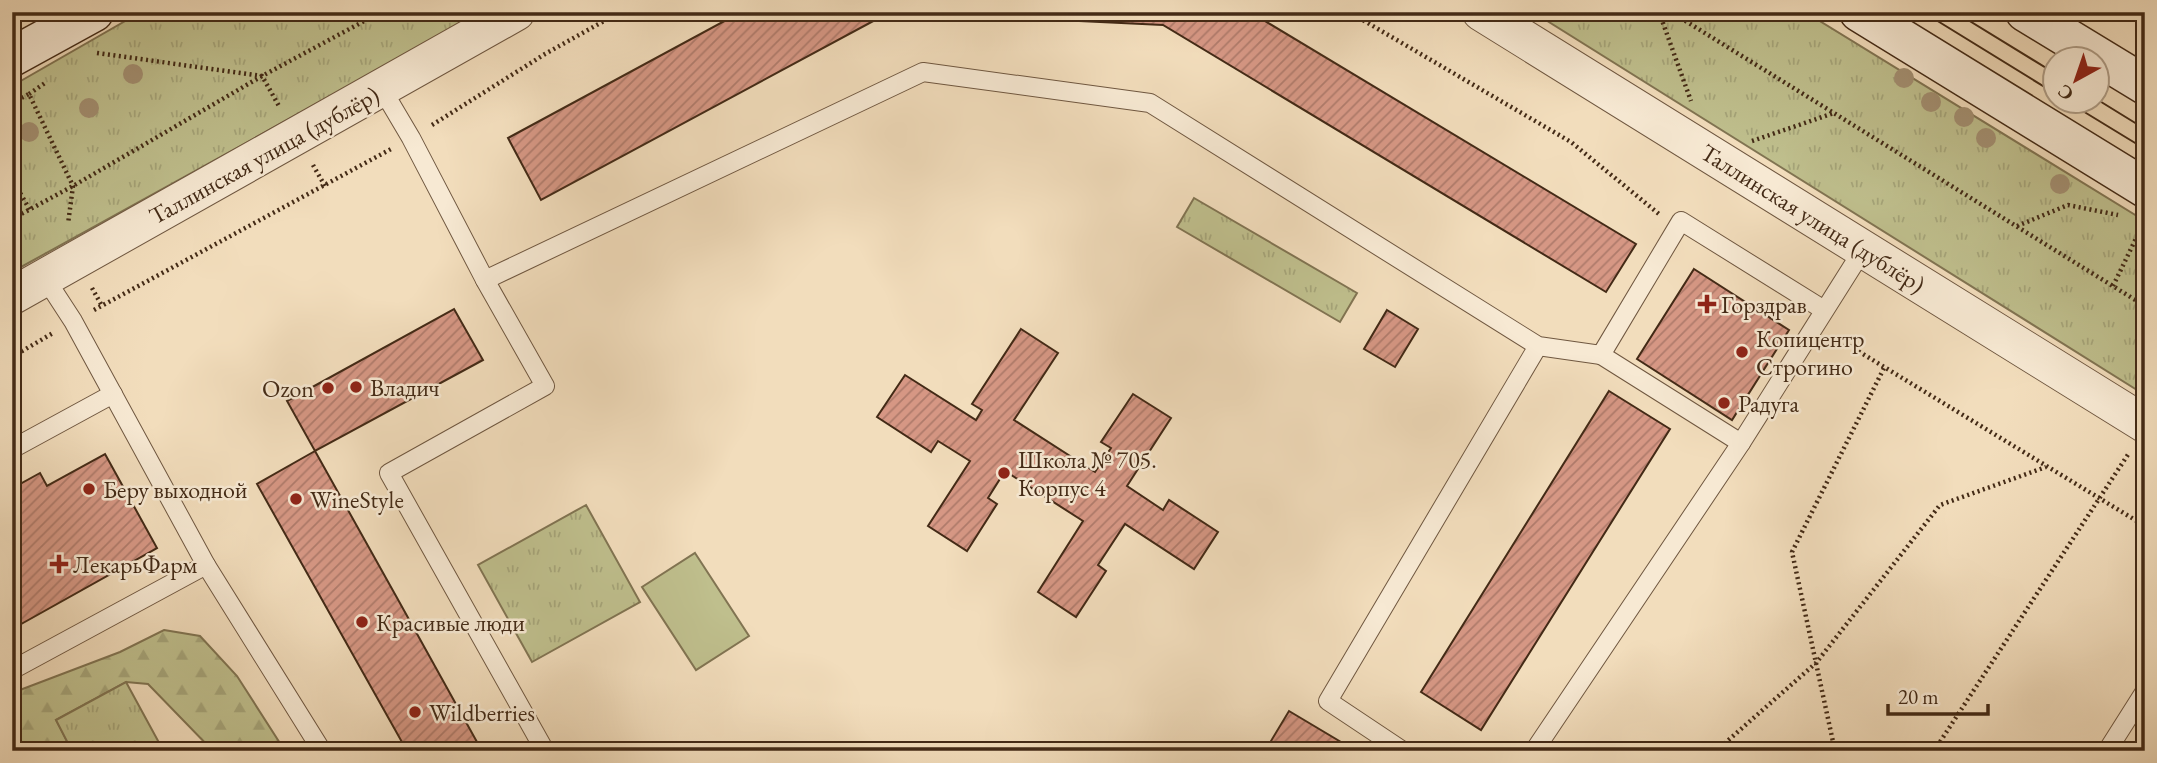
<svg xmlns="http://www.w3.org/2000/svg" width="2157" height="763" viewBox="0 0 2157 763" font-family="'EB Garamond',serif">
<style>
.forest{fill:url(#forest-firs);stroke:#817452;stroke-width:2}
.park{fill:url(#park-tufts);stroke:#817452;stroke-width:2}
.pitch{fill:#bfbf8d;stroke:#817452;stroke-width:2}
.building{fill:url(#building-hatch);stroke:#432a16;stroke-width:2}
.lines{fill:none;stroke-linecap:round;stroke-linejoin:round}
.service-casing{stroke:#6f5740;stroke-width:20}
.minor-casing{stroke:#6f5740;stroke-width:39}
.secondary-casing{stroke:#432a16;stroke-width:41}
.path{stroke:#432a16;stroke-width:4.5;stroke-dasharray:2 3.5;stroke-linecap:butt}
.service{stroke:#f7e9d3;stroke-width:18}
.minor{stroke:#f7e9d3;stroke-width:37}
.secondary{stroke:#f7e9d3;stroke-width:38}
.tram{stroke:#432a16;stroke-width:2}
.tree{fill:#a38f71}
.poi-dot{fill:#8f2418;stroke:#f7e9d3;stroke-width:2.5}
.labels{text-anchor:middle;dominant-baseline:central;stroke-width:5;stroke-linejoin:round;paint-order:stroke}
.street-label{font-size:24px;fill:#432a16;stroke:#f7e9d3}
.poi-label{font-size:24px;fill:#432a16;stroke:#f7e9d3;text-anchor:start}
</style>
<defs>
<pattern id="forest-firs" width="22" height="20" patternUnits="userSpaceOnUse" patternTransform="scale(1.75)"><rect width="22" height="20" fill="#bfbf8d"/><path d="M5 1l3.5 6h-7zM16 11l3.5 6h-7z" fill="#a5a479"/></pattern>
<pattern id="park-tufts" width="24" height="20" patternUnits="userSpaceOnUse" patternTransform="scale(1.75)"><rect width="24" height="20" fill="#bfbf8d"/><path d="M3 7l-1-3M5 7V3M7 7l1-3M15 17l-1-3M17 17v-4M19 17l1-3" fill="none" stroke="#a5a479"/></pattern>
<pattern id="building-hatch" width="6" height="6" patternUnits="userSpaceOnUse" patternTransform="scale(1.75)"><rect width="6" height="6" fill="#d69784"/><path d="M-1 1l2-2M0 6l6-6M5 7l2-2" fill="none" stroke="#af7b6b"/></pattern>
</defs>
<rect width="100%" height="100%" fill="#f2ddbc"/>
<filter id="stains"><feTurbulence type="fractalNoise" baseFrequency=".00286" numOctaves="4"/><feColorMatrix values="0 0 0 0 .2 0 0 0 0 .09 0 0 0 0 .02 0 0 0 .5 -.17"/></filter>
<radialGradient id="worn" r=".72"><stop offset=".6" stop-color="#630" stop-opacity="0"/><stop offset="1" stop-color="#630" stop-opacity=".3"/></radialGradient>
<path class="forest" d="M164,630L200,636L237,676L285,751H213L148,684L126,682L56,720L72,751H12V693L120,652Z"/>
<g class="park">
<path d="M141,12H483L12,272V86Z"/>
<path d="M1533,12H1805L2145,221V395Z"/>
<path d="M1194,198L1357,293L1340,322L1177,227Z"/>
<path d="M586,505L640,602L532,662L478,565Z"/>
<path d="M126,682L163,750L72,751L56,720Z"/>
</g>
<path class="pitch" d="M695,553L749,636L696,670L642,587Z"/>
<g class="building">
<path d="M741,12H890L541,200L508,138Z"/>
<path d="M894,12H1250L1636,244L1606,292L1163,25Z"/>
<path d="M1694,269L1789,330L1732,420L1637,359Z"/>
<path d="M454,309L483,360L315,451L287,401Z"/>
<path d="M1387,310L1418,329L1395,367L1364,349Z"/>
<path d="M1021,329L1058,353L1014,420L1095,472L1111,448L1101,442L1133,394L1171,418L1127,486L1163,510L1169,500L1218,532L1194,569L1125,524L1098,565L1106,571L1076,617L1038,592L1083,521L1005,471L988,498L997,504L967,551L928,526L970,461L938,441L931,452L877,417L905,375L976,420L982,410L972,404Z"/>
<path d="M1609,391L1670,429L1481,730L1421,692Z"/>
<path d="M315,451L396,596L482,751H407L257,484Z"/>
<path d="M105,454L157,548L14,628L12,625V506L20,502L13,488L40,473L47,486Z"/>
<path d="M1289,711L1356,751H1265Z"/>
</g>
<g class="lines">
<g class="service-casing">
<g id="service">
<path d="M382,89L411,138L485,280L545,386L389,473L545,751"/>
<path d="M45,278L73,321L206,565L322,751"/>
<path d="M485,280L923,72L1150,103L1538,346L1601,355"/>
<path d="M1741,443L1601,355L1681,221L1824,310"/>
<path d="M12,449L113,394"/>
<path d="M12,670L206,565"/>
<path d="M1403,751L1328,701L1538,346"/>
<path d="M1542,751L1536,748L1741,443L1864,248"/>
<path d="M2107,751L2145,691"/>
</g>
</g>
<g class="minor-casing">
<g id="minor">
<path d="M1481,12L2145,424"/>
<path d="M12,296L516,12"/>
</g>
</g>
<g class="secondary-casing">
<g id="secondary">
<path d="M1859,12L2145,188"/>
<path d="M2025,12L2145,85"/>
<path d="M12,57L94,12"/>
</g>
</g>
<g class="path">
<path d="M1349,12L1571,142L1659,214"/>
<path d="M1659,12L1691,101"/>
<path d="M1671,12L2145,306"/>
<path d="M97,53L262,76L279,106"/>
<path d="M29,94L45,83"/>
<path d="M12,103L29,94L73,186L68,224"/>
<path d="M432,125L545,54L620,12"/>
<path d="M1752,141L1834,113"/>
<path d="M313,165L325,186"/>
<path d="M12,179L30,210"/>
<path d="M12,219L73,186L262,76L381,12"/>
<path d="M2017,226L2068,205L2118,215"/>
<path d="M2113,286L2143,224"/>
<path d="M92,288L102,306"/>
<path d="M94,310L391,149"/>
<path d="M1835,337L2145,526"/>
<path d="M12,357L53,333"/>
<path d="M1716,751L1816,663L1940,505L2046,467"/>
<path d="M1835,751L1792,552L1884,368"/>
<path d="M1934,751L2129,453"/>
</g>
<use href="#service" class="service"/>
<use href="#minor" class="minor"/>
<use href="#secondary" class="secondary"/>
<g class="tram">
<path d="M1923,12L2056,94"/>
<path d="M1955,12L2056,74"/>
<path d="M12,15L16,12"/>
<path d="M2098,100L2145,129"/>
<path d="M2068,102L2145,149"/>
</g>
</g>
<g class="tree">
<circle cx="133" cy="74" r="10"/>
<circle cx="1904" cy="78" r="10"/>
<circle cx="1931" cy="102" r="10"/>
<circle cx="89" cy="108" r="10"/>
<circle cx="1964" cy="117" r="10"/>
<circle cx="29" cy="132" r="10"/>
<circle cx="1986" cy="138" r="10"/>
<circle cx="2060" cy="184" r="10"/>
</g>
<g class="poi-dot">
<path d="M1703.5 293.5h7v7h7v7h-7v7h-7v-7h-7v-7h7z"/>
<circle cx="1742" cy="352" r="7"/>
<circle cx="356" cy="387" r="7"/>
<circle cx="328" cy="388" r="7"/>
<circle cx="1724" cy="403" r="7"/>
<circle cx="1004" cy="473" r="7"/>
<circle cx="89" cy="489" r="7"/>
<circle cx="296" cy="499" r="7"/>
<path d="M55.5 553.5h7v7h7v7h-7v7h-7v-7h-7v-7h7z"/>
<circle cx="362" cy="622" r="7"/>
<circle cx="415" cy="712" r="7"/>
</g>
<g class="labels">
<g class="street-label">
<text transform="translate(264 155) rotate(-29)">Таллинская улица (дублёр)</text>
<text transform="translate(1813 218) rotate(32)">Таллинская улица (дублёр)</text>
</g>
<g class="poi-label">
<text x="1721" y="304">Горздрав</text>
<text x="1756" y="338">Копицентр<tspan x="1756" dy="28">Строгино</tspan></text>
<text x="370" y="387">Владич</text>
<text x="314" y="388" text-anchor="end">Ozon</text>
<text x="1738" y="403">Радуга</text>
<text x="1018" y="459">Школа № 705.<tspan x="1018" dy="28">Корпус 4</tspan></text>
<text x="103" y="489">Беру выходной</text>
<text x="310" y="499">WineStyle</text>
<text x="73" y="564">ЛекарьФарм</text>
<text x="376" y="622">Красивые люди</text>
<text x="429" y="712">Wildberries</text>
</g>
</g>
<rect width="2157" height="763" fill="none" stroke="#f2ddbc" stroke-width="42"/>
<rect x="14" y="14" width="2129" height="735" fill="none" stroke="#432a16" stroke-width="3.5"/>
<rect x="21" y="21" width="2115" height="721" fill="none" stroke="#432a16" stroke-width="2"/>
<g transform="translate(2076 80) rotate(220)"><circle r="33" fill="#f7e9d3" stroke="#af9d87" stroke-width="2"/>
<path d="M0-5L12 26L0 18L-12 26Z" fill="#8f2418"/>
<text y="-10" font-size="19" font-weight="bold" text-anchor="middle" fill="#432a16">С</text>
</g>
<path d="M1888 704v10h100v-10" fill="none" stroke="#432a16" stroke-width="3.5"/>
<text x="1898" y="704" font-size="21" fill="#432a16" stroke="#f7e9d3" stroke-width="5" paint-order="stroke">20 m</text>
<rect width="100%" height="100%" filter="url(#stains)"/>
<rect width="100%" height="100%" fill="url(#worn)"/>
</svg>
